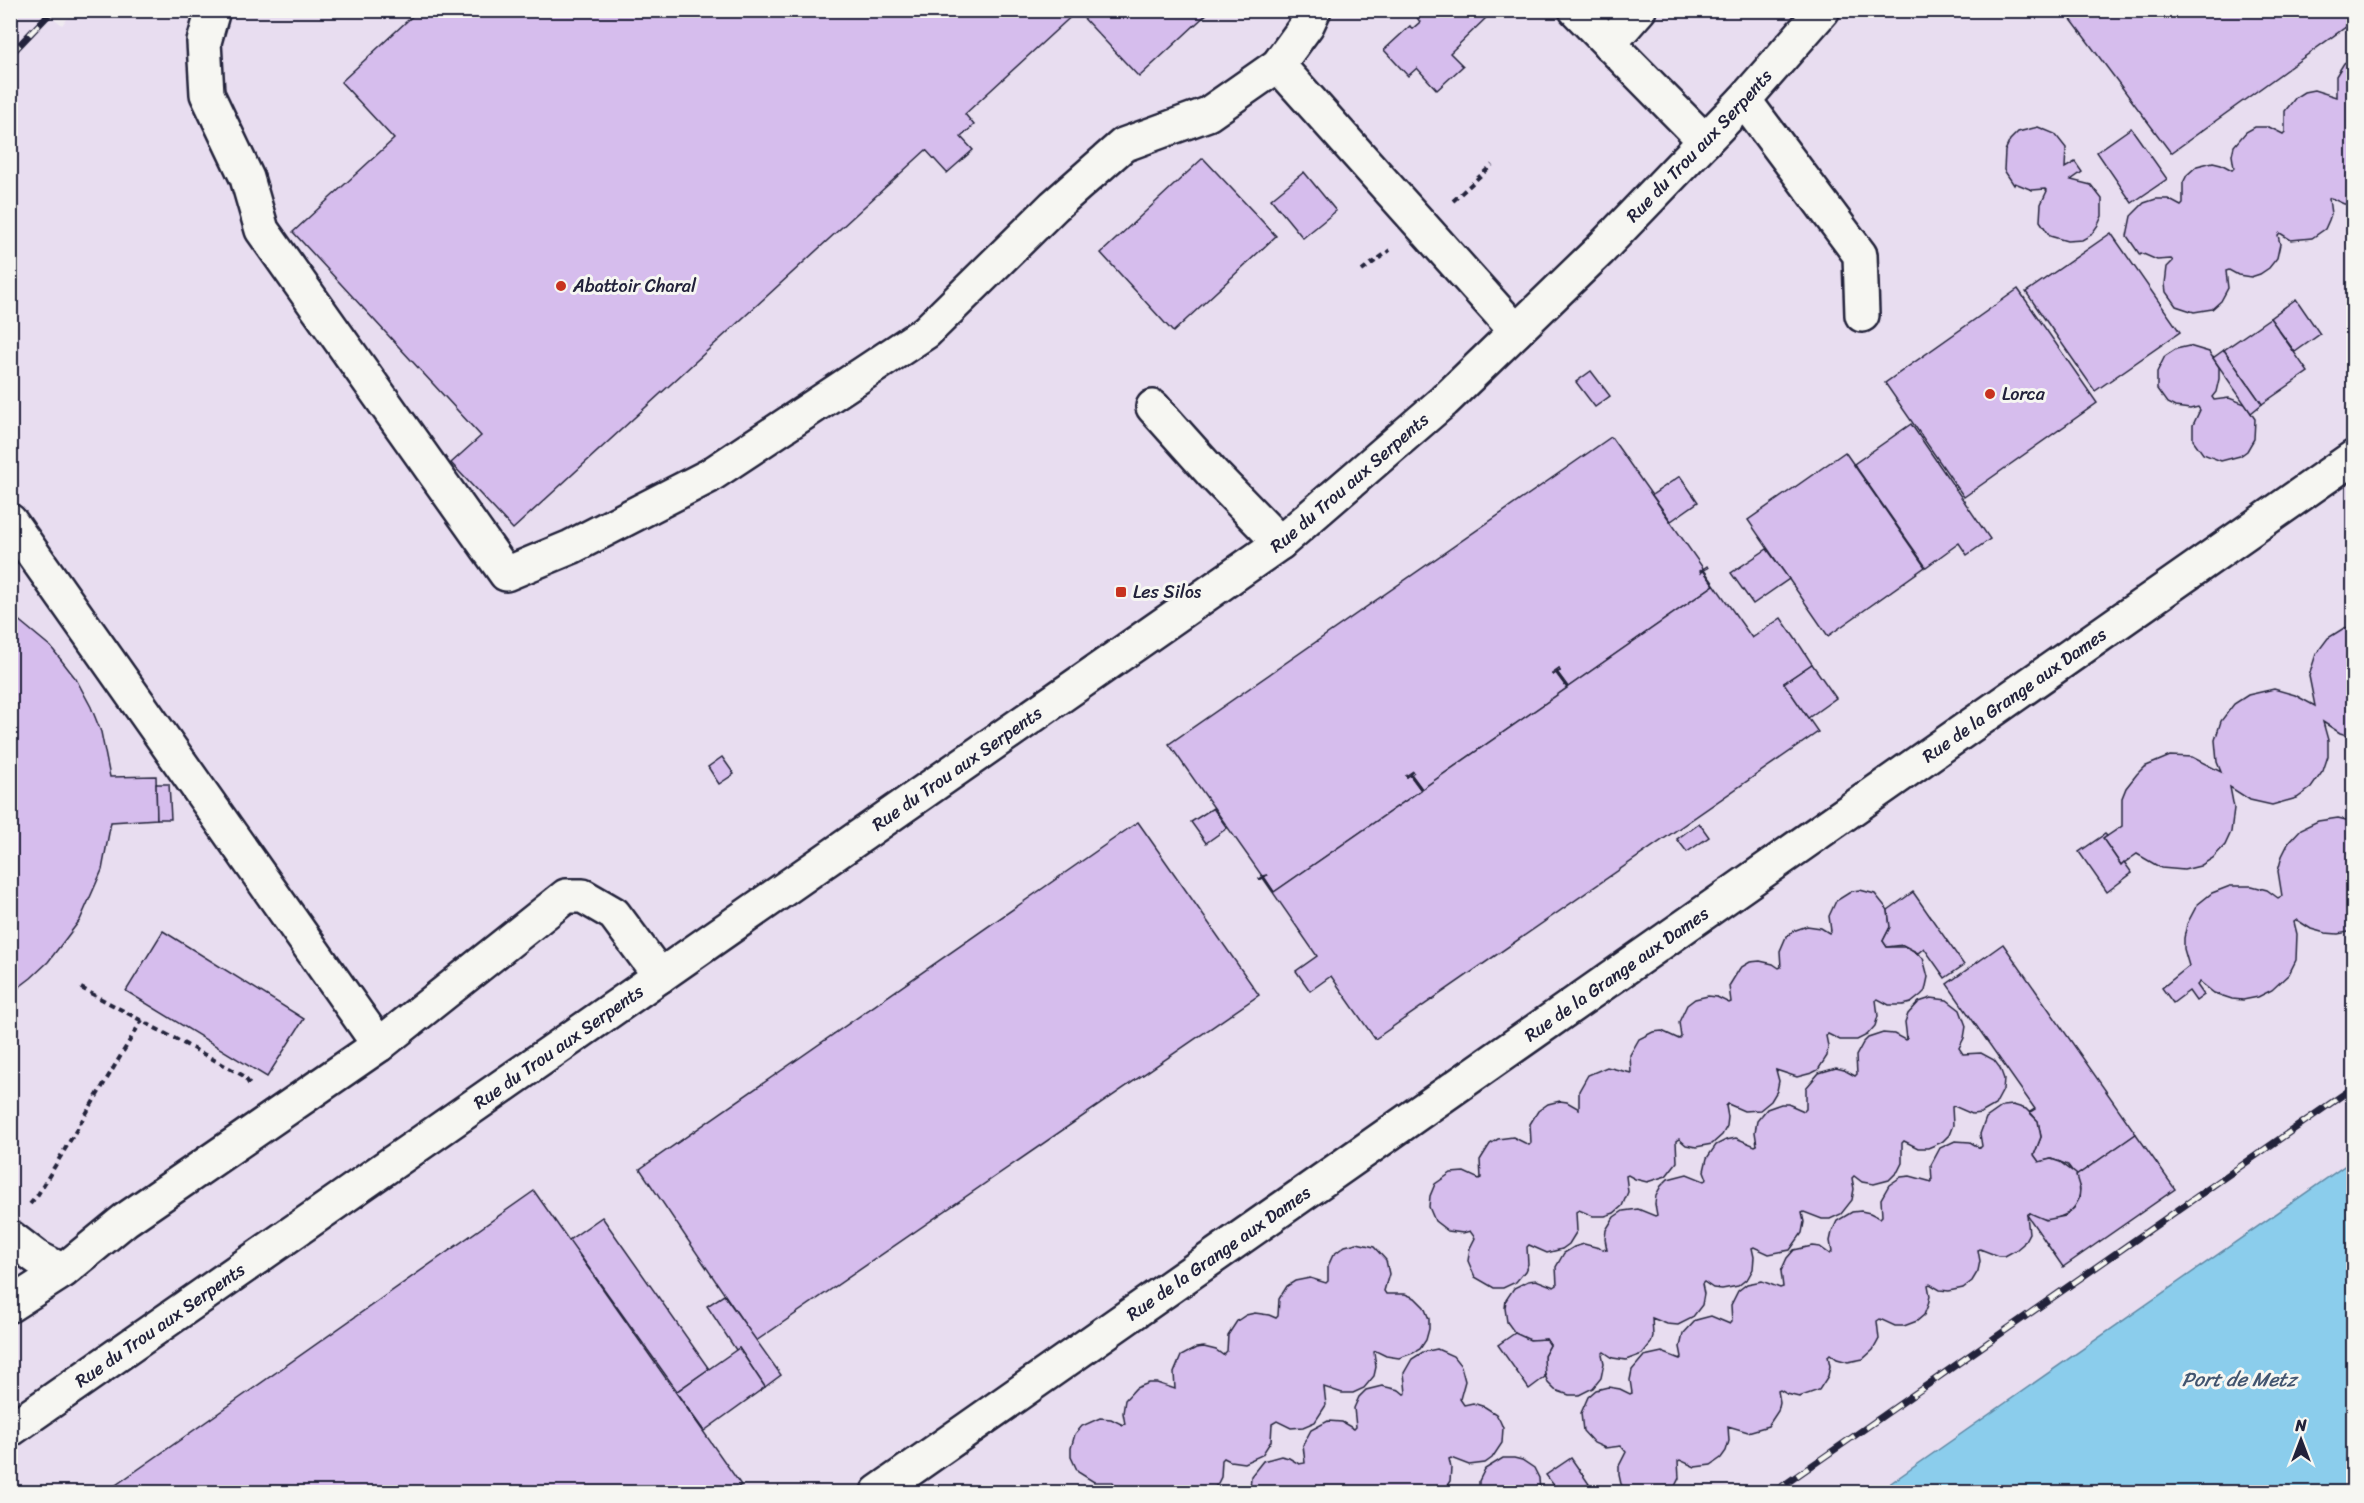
<svg xmlns="http://www.w3.org/2000/svg" width="2364" height="1503" viewBox="0 0 2364 1503" font-family="Sriracha,sans-serif">
<style>
.built{fill:#e8ddf0}
.water{fill:#8bcdec;stroke:#6189a5;stroke-width:1.5}
.building{fill:#d6bded;stroke:#22223b;stroke-width:1.5}
.lines{fill:none;stroke-linecap:round;stroke-linejoin:round}
.minor-casing{stroke:#22223b;stroke-width:38}
.path{stroke:#22223b;stroke-width:4;stroke-dasharray:6 4.5;stroke-linecap:butt}
.minor{stroke:#f6f6f2;stroke-width:33}
.rail-casing{stroke:#22223b;stroke-width:7}
.rail{stroke:#f6f6f2;stroke-width:4.5;stroke-dasharray:14;stroke-linecap:butt}
.poi-dot{fill:#c8321e;stroke:#f6f6f2;stroke-width:2}
.labels{text-anchor:middle;dominant-baseline:central;stroke-width:6;stroke-linejoin:round;paint-order:stroke}
.street-label{font-size:18px;fill:#22223b;stroke:#f6f6f2}
.poi-label{font-size:18px;fill:#22223b;stroke:#f6f6f2;text-anchor:start}
.water-label{font-size:20px;font-style:italic;fill:#425570;stroke:#f6f6f2}
</style>
<rect width="100%" height="100%" fill="#f0ebf1"/>
<filter id="ink" filterUnits="userSpaceOnUse"><feTurbulence type="fractalNoise" baseFrequency=".0167" numOctaves="2"/><feDisplacementMap in="SourceGraphic" scale="12" xChannelSelector="R" yChannelSelector="G"/><feConvolveMatrix kernelMatrix="1 2 1 2 8 2 1 2 1" color-interpolation-filters="sRGB"/></filter>
<g filter="url(#ink)">
<path class="built" d="M75,10L2353,11V1492H11L10,11H45L62,25Z"/>
<path class="water" d="M2353,1160V1492H1878Z"/>
<g class="building">
<path d="M419,10H1211L1139,77L1077,11L965,114L974,125L961,137L973,150L947,173L926,150L513,529L451,463L481,436L293,232L394,139L341,82Z"/>
<path d="M1412,10H1483L1488,16L1450,53L1463,66L1437,90L1417,68L1408,76L1384,50L1410,26L1412,29L1420,22Z"/>
<path d="M2064,10H2354V21L2171,153Z"/>
<path d="M2354,57V204H2344L2331,198L2329,199L2331,214L2329,220L2325,229L2312,238L2291,240L2280,233L2278,235L2280,244L2277,258L2269,268L2260,274L2251,277L2238,275L2229,270L2226,271L2228,288L2221,301L2212,309L2194,312L2176,306L2166,292L2165,284L2167,267L2173,261L2171,259L2157,260L2141,253L2140,255L2127,236L2131,216L2144,203L2156,199H2168L2181,206L2183,204V183L2187,175L2197,166L2213,162L2221,164L2232,170L2234,168L2232,155L2234,146L2246,132L2255,127H2269L2283,134L2285,132V111L2296,97L2304,92L2314,90L2336,97V76L2344,63Z"/>
<path d="M2038,127L2055,134L2066,148L2065,168L2075,162L2082,172L2071,180L2091,185L2102,199V216L2098,225L2091,235L2082,240L2067,241L2050,236L2040,221L2041,204L2047,191L2045,189L2032,190L2015,183L2014,185L2004,170L2005,151L2010,140L2018,132Z"/>
<path d="M2131,128L2167,179L2132,203L2097,152Z"/>
<path d="M1203,158L1276,236L1173,332L1101,253Z"/>
<path d="M1304,172L1336,211L1303,238L1271,199Z"/>
<path d="M2111,233L2180,332L2095,391L2026,292Z"/>
<path d="M2018,289L2097,403L1964,497L1885,383Z"/>
<path d="M2296,299L2320,334L2295,352L2270,318Z"/>
<path d="M2270,318L2308,372L2262,404L2224,350Z"/>
<path d="M2189,346L2209,352L2219,367V379L2216,392L2212,397L2214,400L2229,398L2245,404L2255,419L2254,439L2247,451L2240,456L2221,461L2203,454L2193,440V425L2200,410L2198,407L2190,409L2175,407L2167,403L2157,389V372L2165,356L2176,349Z"/>
<path d="M2224,350L2262,404L2251,413L2213,358Z"/>
<path d="M1591,371L1610,396L1595,407L1576,382Z"/>
<path d="M1911,424L1990,539L1967,555L1959,543L1926,567L1854,464Z"/>
<path d="M1611,437L1703,568L1701,573L1703,570L1714,585L1568,687L1557,672L1560,671L1559,669L1552,674L1553,675L1556,673L1567,688L1422,789L1411,774L1414,772L1406,776L1407,777L1410,775L1421,790L1274,892L1264,877L1267,875L1262,876L1169,744Z"/>
<path d="M1845,452L1925,567L1828,636L1748,520Z"/>
<path d="M1680,476L1698,502L1671,521L1652,495Z"/>
<path d="M1767,549L1789,579L1753,604L1731,573Z"/>
<path d="M1707,566L1708,568L1704,570L1752,638L1781,618L1801,647L1812,664L1784,683L1818,732L1375,1039L1331,976L1310,991L1296,971L1317,956L1263,878L1260,880L1259,879L1267,875L1264,877L1274,892L1421,790L1410,775L1407,777L1406,776L1413,771L1411,774L1422,789L1567,688L1556,673L1553,675L1552,674L1559,669L1560,671L1557,672L1568,687L1714,585L1703,570L1701,573L1700,571Z"/>
<path d="M10,613L51,647L76,679L91,707L101,732L110,777L156,776L157,819L111,822L102,870L80,920L48,962L31,978L10,994Z"/>
<path d="M2354,626V737L2340,733L2323,722L2328,740V756L2323,771L2311,788L2297,798L2272,805L2250,800L2230,787L2234,808L2231,832L2225,845L2213,858L2200,866L2184,870L2161,868L2137,854L2121,865L2103,839L2122,826V798L2126,788L2137,774L2144,767L2170,756L2192,757L2221,772L2217,762L2215,740L2221,721L2234,704L2248,695L2274,689L2295,695L2315,706L2309,676L2316,654L2328,638L2344,628Z"/>
<path d="M1812,664L1836,698L1808,718L1784,683Z"/>
<path d="M722,757L734,774L719,784L708,767Z"/>
<path d="M156,784H169L171,819H157Z"/>
<path d="M1213,808L1227,828L1206,843L1191,822Z"/>
<path d="M2338,818L2354,822V931L2338,934L2325,933L2311,929L2297,920L2294,922L2297,934L2296,960L2289,974L2272,990L2258,997L2243,1000L2232,999L2214,993L2200,982L2197,985L2204,995L2196,1001L2189,991L2173,1003L2162,988L2189,966L2184,949V938L2187,924L2197,905L2212,893L2230,886H2252L2267,890L2278,898L2282,896L2278,871L2282,856L2289,842L2301,829L2318,821Z"/>
<path d="M1138,822L1259,995L756,1341L640,1169Z"/>
<path d="M1699,823L1709,837L1687,852L1677,839Z"/>
<path d="M2105,834L2107,836L2103,839L2121,865L2124,862L2132,873L2107,892L2079,852Z"/>
<path d="M1860,890L1875,894L1888,910L1890,927L1883,941L1887,947H1908L1923,958L1928,977L1925,991L1921,995L1911,1003L1903,1005H1889L1878,999L1876,1000L1878,1016L1875,1026L1867,1035L1857,1040H1840L1828,1034L1826,1036L1828,1046L1827,1056L1818,1070L1812,1073L1797,1077L1776,1070L1779,1081L1777,1091L1771,1101L1760,1110L1744,1111L1728,1104L1726,1106L1728,1117L1727,1126L1722,1135L1712,1144L1696,1147L1686,1145L1679,1139L1676,1141L1677,1162L1666,1176L1647,1182L1635,1179L1628,1175L1626,1176L1628,1192L1622,1206L1614,1213L1605,1216H1593L1579,1210L1576,1212L1577,1231L1569,1244L1562,1249L1547,1253L1529,1245L1527,1247L1528,1264L1525,1271L1516,1282L1503,1288H1494L1475,1277L1468,1261L1470,1248L1475,1238L1470,1231L1463,1233L1448,1231L1435,1221L1429,1207L1430,1196L1435,1184L1451,1173L1464,1172L1479,1179L1481,1178L1480,1160L1490,1144L1498,1139L1513,1137L1529,1145L1531,1143L1530,1124L1538,1111L1548,1104L1560,1101L1567,1102L1579,1109V1091L1588,1075L1607,1067L1631,1073L1630,1055L1639,1039L1653,1032L1662,1031L1679,1039L1681,1037L1679,1022L1687,1005L1695,999L1708,996L1717,997L1729,1003L1731,1002L1729,986L1740,968L1750,962L1760,961L1773,964L1779,968L1781,967L1780,951L1786,937L1793,931L1807,926L1821,928L1829,933L1831,931L1829,916L1836,901L1852,891Z"/>
<path d="M1913,892L1964,965L1945,978L1924,948L1918,953L1903,945L1887,947L1883,941L1890,927L1888,910Z"/>
<path d="M163,931L304,1019L267,1077L126,991Z"/>
<path d="M2003,944L2136,1134L2076,1176L2068,1165L2060,1162L2051,1159L2039,1162L2034,1155L2041,1137L2038,1121L2030,1112L2035,1109L1947,984Z"/>
<path d="M1931,998L1947,1000L1960,1010L1966,1026L1964,1038L1959,1048L1963,1054L1981,1053L1994,1060L2000,1068L2004,1079L2003,1090L1995,1105L1981,1113L1972,1114L1954,1106L1952,1107L1953,1125L1949,1135L1942,1142L1928,1148H1918L1904,1141L1902,1143V1163L1898,1171L1889,1180L1874,1184L1862,1182L1854,1176L1852,1178L1854,1189L1852,1200L1841,1214L1830,1219H1822L1804,1212L1802,1213L1804,1222L1802,1233L1790,1250L1769,1254L1754,1247L1752,1248L1754,1257L1753,1269L1748,1278L1738,1286L1722,1289L1713,1288L1704,1282L1702,1284L1704,1294L1702,1305L1692,1318L1678,1325L1667,1324L1652,1318L1653,1336L1651,1343L1642,1354L1626,1360L1613,1358L1604,1352L1602,1354L1604,1363L1601,1378L1593,1388L1579,1395H1569L1555,1390L1548,1383L1544,1372V1356L1550,1345L1546,1339L1536,1341L1522,1338L1515,1333L1507,1322L1505,1308L1506,1300L1514,1288L1528,1281L1536,1280L1554,1287L1557,1285L1556,1267L1564,1253L1574,1247L1584,1244L1607,1250L1605,1239L1606,1230L1614,1217L1623,1211L1638,1209L1655,1216L1657,1215L1655,1204L1656,1195L1661,1186L1668,1179L1687,1174L1704,1181L1707,1179L1704,1171L1707,1158L1716,1145L1726,1140L1736,1138L1755,1146L1757,1145L1755,1132L1757,1121L1767,1109L1781,1104H1788L1804,1111L1806,1109V1088L1819,1073L1836,1068L1844,1070L1855,1076L1857,1074L1856,1056L1863,1043L1868,1038L1883,1033L1894,1034L1905,1040L1907,1039L1905,1022L1908,1014L1919,1002Z"/>
<path d="M2013,1105L2026,1109L2038,1121L2041,1137L2034,1155L2039,1162L2051,1159L2060,1162L2076,1174L2079,1182L2080,1194L2077,1204L2069,1213L2053,1220L2040,1219L2030,1213L2027,1215L2029,1233L2023,1244L2016,1250L2005,1256H1998L1980,1249L1978,1250L1980,1261L1978,1271L1972,1281L1963,1288L1949,1291L1940,1290L1930,1284L1928,1285L1930,1296L1928,1305L1924,1315L1917,1321L1904,1326H1895L1880,1319L1877,1321L1879,1339L1873,1350L1863,1359L1848,1362L1837,1359L1830,1354L1828,1356L1830,1366L1828,1376L1819,1390L1799,1397L1787,1394L1780,1390L1778,1391L1780,1402L1778,1411L1768,1426L1748,1432L1728,1426L1729,1441L1726,1451L1721,1458L1711,1465L1695,1467L1680,1460L1678,1461L1679,1478L1672,1492H1627L1621,1484L1619,1475V1466L1626,1452L1621,1446L1605,1448L1594,1443L1583,1431L1581,1413L1588,1397L1596,1390L1608,1387L1620,1389L1630,1394L1632,1393L1630,1380L1632,1370L1644,1356L1662,1352L1680,1359L1682,1357L1680,1347L1683,1334L1696,1320L1711,1316L1730,1324L1732,1322L1731,1305L1738,1291L1747,1284L1762,1281L1780,1288L1783,1287L1781,1271L1787,1258L1794,1250L1812,1246L1820,1247L1830,1254L1832,1252L1830,1241L1832,1232L1837,1221L1852,1212L1861,1211L1870,1213L1880,1218L1882,1216L1881,1199L1889,1185L1901,1177L1910,1176L1932,1182L1931,1165L1940,1148L1955,1141L1970,1142L1980,1148L1982,1146L1980,1134L1986,1118L2003,1106Z"/>
<path d="M2136,1134L2175,1189L2063,1267L2027,1215L2030,1213L2046,1220L2065,1216L2074,1208L2079,1199L2080,1189L2076,1176Z"/>
<path d="M534,1191L741,1485L730,1492H106Z"/>
<path d="M602,1217L709,1369L677,1391L569,1240Z"/>
<path d="M1357,1243L1374,1247L1386,1260L1389,1274L1384,1291L1386,1294H1405L1415,1298L1424,1307L1429,1319V1329L1426,1340L1420,1349L1413,1353L1399,1358L1386,1356L1376,1351L1374,1352L1376,1367L1374,1376L1364,1388L1353,1393H1342L1324,1387L1326,1405L1315,1422L1303,1427L1291,1428L1277,1421L1272,1424L1271,1441L1262,1455L1244,1463L1230,1461L1224,1458L1222,1460L1221,1477L1217,1485L1209,1492H1112L1115,1485L1113,1482H1094L1078,1472L1071,1457V1448L1075,1434L1082,1426L1100,1418L1111,1419L1123,1425L1125,1424L1123,1413L1125,1400L1136,1388L1149,1383H1157L1175,1389L1174,1373L1181,1356L1196,1348L1204,1347L1216,1350L1223,1355L1227,1351L1228,1335L1237,1321L1246,1315L1255,1313L1269,1315L1276,1318L1278,1316L1279,1299L1287,1286L1295,1281L1310,1278L1326,1283L1328,1281V1266L1333,1255L1345,1246Z"/>
<path d="M724,1295L781,1375L765,1387L739,1348L736,1350L707,1306Z"/>
<path d="M1515,1333L1530,1340L1546,1339L1550,1345L1544,1356L1545,1377L1529,1389L1498,1345Z"/>
<path d="M739,1348L765,1387L704,1431L676,1392Z"/>
<path d="M1437,1349L1453,1356L1461,1366L1465,1381L1460,1399L1464,1405L1473,1403L1485,1407L1496,1414L1500,1421L1503,1428L1502,1443L1492,1458L1485,1463L1469,1465L1451,1458L1449,1459L1451,1468L1450,1481L1443,1492H1250L1251,1476L1263,1461L1281,1456L1289,1458L1299,1464L1305,1463L1303,1445L1311,1430L1328,1421L1342,1422L1354,1429L1356,1427L1354,1408L1359,1397L1366,1390L1382,1386L1399,1390L1404,1394L1406,1393L1404,1373L1412,1359L1423,1352Z"/>
<path d="M1503,1458H1514L1522,1460L1534,1468L1539,1478L1540,1492H1479V1481L1485,1469Z"/>
<path d="M1571,1458L1589,1484L1577,1492H1559L1546,1475Z"/>
</g>
<g class="lines">
<g class="minor-casing">
<g id="minor">
<path d="M213,10L204,42L207,94L247,178L262,230L506,574L571,547L709,476L926,332L1054,206L1123,145L1208,114L1278,65L1307,25L1314,10"/>
<path d="M1576,10L1705,141"/>
<path d="M1609,44L1639,10"/>
<path d="M1278,65L1516,331"/>
<path d="M1744,100L1860,255L1862,315"/>
<path d="M1153,407L1213,474L1280,543"/>
<path d="M10,521L379,1045"/>
<path d="M10,1237L36,1257L63,1271"/>
<path d="M10,1305L63,1271L125,1220L379,1045L566,896H583L614,914L660,976"/>
<path id="s1" d="M10,1430L1280,543L1444,401L1599,251L1744,100L1823,10"/>
<path id="s2" d="M878,1492L2354,457"/>
</g>
</g>
<g class="path">
<path d="M1453,201L1492,165"/>
<path d="M1362,271L1390,250"/>
<path d="M81,988L244,1076L250,1085"/>
<path d="M30,1204L37,1196L142,1020"/>
</g>
<use href="#minor" class="minor"/>
<g class="rail-casing">
<g id="rail">
<path d="M10,55L53,10"/>
<path d="M1774,1492L2354,1087"/>
</g>
</g>
<use href="#rail" class="rail"/>
</g>
</g>
<g class="poi-dot">
<circle cx="561" cy="286" r="6"/>
<circle cx="1990" cy="394" r="6"/>
<rect x="1115" y="586" width="12" height="12" rx="3"/>
</g>
<g class="labels">
<g class="street-label">
<text stroke="none"><textPath href="#s1" startOffset="2127">Rue du Trou aux Serpents</textPath></text>
<text stroke="none"><textPath href="#s1" startOffset="1641">Rue du Trou aux Serpents</textPath></text>
<text stroke="none"><textPath href="#s2" startOffset="1388">Rue de la Grange aux Dames</textPath></text>
<text stroke="none"><textPath href="#s1" startOffset="1155">Rue du Trou aux Serpents</textPath></text>
<text stroke="none"><textPath href="#s2" startOffset="902">Rue de la Grange aux Dames</textPath></text>
<text stroke="none"><textPath href="#s1" startOffset="669">Rue du Trou aux Serpents</textPath></text>
<text stroke="none"><textPath href="#s2" startOffset="416">Rue de la Grange aux Dames</textPath></text>
<text stroke="none"><textPath href="#s1" startOffset="183">Rue du Trou aux Serpents</textPath></text>
</g>
<g class="poi-label">
<text x="573" y="286">Abattoir Charal</text>
<text x="2002" y="394">Lorca</text>
<text x="1133" y="592">Les Silos</text>
</g>
<g class="water-label">
<text x="2239" y="1379">Port de Metz</text>
</g>
</g>
<rect width="2364" height="1503" fill="none" stroke="#f6f6f2" stroke-width="36"/>
<rect x="18" y="18" width="2328" height="1467" fill="none" stroke="#22223b" stroke-width="2" filter="url(#ink)"/>
<g transform="translate(2301 1440)" stroke="#f6f6f2" stroke-width="4.5" paint-order="stroke">
<path d="M0-4.5L10 22L0 15L-10 22Z" fill="#22223b"/>
<text y="-9" font-size="16" font-weight="bold" text-anchor="middle" fill="#22223b">N</text>
</g>
</svg>
